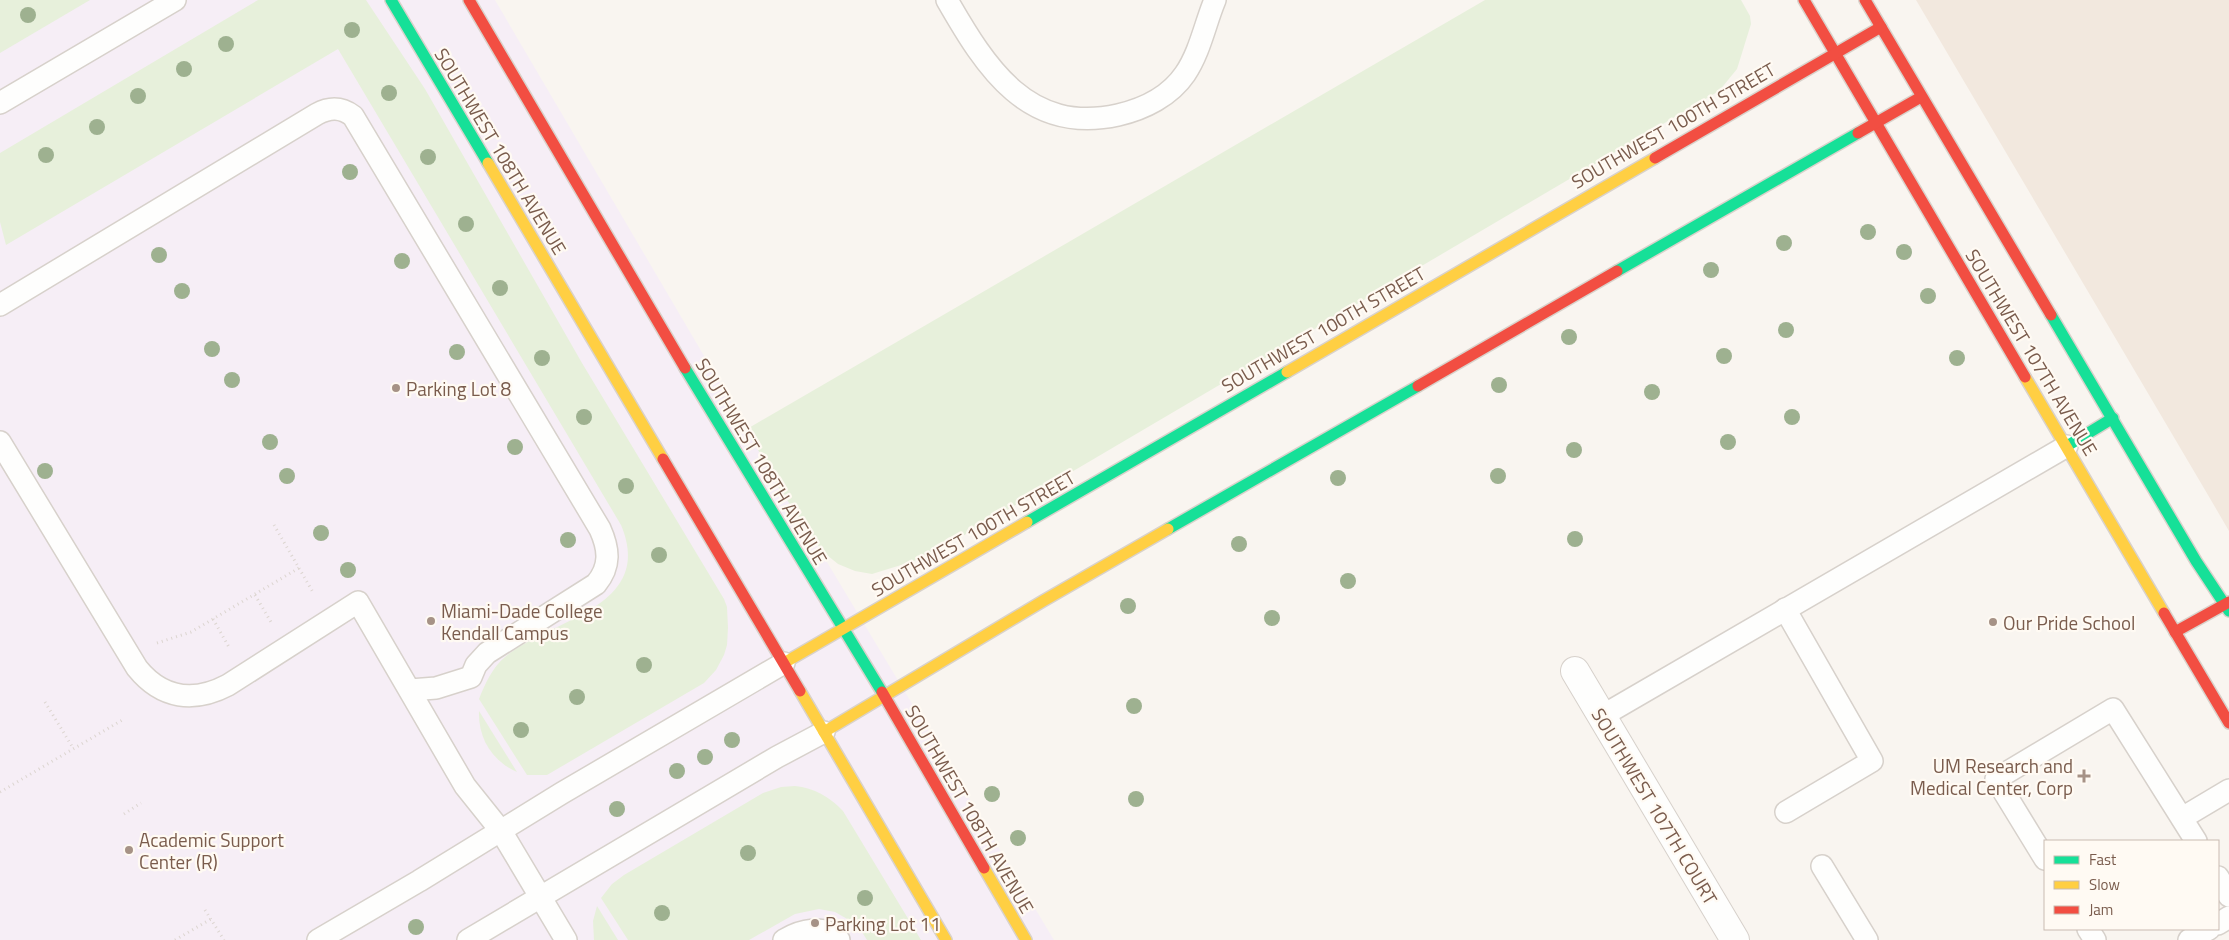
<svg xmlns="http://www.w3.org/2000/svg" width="2229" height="940" viewBox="0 0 2229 940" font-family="'Titillium Web',sans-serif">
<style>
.residential{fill:#f2e8de}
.education{fill:#f6eef6}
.green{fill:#e7f0db}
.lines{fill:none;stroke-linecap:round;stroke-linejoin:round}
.lane-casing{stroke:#d7d1cb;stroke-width:24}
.street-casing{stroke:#d7d1cb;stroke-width:30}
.fast-casing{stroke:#d9d2cb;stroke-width:14}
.slow-casing{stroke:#d9d2cb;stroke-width:14}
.jam-casing{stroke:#d9d2cb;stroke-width:14}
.path{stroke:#dcd5d0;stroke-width:3;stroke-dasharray:1 4;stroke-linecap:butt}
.lane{stroke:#fefefd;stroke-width:21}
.street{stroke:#fefefd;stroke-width:28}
.fast{stroke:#16e098;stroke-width:11}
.slow{stroke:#ffcf43;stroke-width:11}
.jam{stroke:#f24e42;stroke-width:11}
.tree{fill:#9eb190}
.poi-dot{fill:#a69286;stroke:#fffaf3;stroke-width:2}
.labels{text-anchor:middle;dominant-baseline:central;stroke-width:4.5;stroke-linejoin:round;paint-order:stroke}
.street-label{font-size:19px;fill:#7a5c4d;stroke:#fffaf3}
.poi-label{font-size:19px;fill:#7a5c4d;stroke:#fffaf3;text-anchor:start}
</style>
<rect width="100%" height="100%" fill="#f9f5f0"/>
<path class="residential" d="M1916,0H2229V531L2208,495Z"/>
<path class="education" d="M0,0H495L747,429L1054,940H0Z"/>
<g class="green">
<path d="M0,0H90L0,53Z"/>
<path d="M258,0H366L425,89L582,363L724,599L727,607L728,628L727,645L724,655L716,670L704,683L547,775H527L479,699C485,684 492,668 505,657C550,619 656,608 621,525L338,49L6,245L0,222V153Z"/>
<path d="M1485,0H1741L1750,16L1751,24L1737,69L1719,91L961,537L914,561L872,574L855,571L838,564L822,551L776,484L747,429Z"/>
<path d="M479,711L517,772C492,761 478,738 479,711Z"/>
<path d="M795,786C814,788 830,797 843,811L921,940H867L862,932L849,920L835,912L819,909L795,914L749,940H628L601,898L612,884L624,875L763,793L781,787Z"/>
<path d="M597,906L618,940H594L593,921Z"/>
</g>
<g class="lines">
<g class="lane-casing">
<g id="lane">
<path d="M947,0C986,68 1028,135 1118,115C1144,109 1170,96 1185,74C1200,52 1205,24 1215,0"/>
<path d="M0,103L175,0"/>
<path d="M0,305L317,114C330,107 341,107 353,116L600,529C609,549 611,566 596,584L487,653L476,665L471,677L436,688L410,690"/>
<path d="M0,442L137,668C162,699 194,703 228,685L358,602L465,786L501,831L566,940"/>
<path d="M1785,609L1872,761L1786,812"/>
<path d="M1602,716L2067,446"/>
<path d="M2182,818L2229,790"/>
<path d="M2045,859L1996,779L2113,709L2196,841"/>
<path d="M1822,866L1867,940"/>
<path d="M2218,877L2229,896"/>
<path d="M2218,924L2229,917"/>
<path d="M2088,929L2095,940"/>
<path d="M318,940L419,881L562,793L784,663"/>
<path d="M468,940L777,757L824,732"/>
<path d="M784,940C801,930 824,924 839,940"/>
<path d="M2189,940L2209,929"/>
</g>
</g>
<g class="street-casing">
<path id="street" d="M1575,671L1735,940"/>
</g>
<g class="fast-casing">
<g id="fast">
<path d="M391,0L488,163"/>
<path d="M1617,271L1858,133"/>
<path d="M2051,315L2196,561L2229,611"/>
<path d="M685,368L882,692"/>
<path d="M2067,446L2113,418"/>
<path d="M1027,522L1287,372"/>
<path d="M1168,529L1418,386"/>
</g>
</g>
<g class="slow-casing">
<g id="slow">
<path d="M488,163L663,459"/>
<path d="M1287,372L1655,158"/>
<path d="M2025,377L2164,613"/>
<path d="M784,663L1027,522"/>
<path d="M800,691L946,940"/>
<path d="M824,732L1043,601L1168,529"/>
<path d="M984,868L1026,940"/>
</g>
</g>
<g class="jam-casing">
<g id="jam">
<path d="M469,0L685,368"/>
<path d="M1804,0L2025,377"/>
<path d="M1865,0L2051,315"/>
<path d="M1858,133L1921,97"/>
<path d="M1655,158L1881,27"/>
<path d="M1418,386L1617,271"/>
<path d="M663,459L800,691"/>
<path d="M2164,613L2229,723"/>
<path d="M2175,632L2229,602"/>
<path d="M882,692L984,868"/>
</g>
</g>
<g class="path">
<path d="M274,525L314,594"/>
<path d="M255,595L271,622"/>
<path d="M213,619L230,649"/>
<path d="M157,643L191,632L299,568"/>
<path d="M45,702L73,748"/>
<path d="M0,792L124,719"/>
<path d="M124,814L141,803"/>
<path d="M205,910L224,940"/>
<path d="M175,940L211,919"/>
</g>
<use href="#lane" class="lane"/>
<use href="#street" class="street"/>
<use href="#fast" class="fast"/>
<use href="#slow" class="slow"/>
<use href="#jam" class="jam"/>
</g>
<g class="tree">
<circle cx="28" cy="15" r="8"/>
<circle cx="352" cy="30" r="8"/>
<circle cx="226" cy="44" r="8"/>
<circle cx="184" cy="69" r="8"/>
<circle cx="389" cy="93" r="8"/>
<circle cx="138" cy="96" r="8"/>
<circle cx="97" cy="127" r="8"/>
<circle cx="46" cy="155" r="8"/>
<circle cx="428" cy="157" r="8"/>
<circle cx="350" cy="172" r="8"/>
<circle cx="466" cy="224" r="8"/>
<circle cx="1868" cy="232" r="8"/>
<circle cx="1784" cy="243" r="8"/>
<circle cx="1904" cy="252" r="8"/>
<circle cx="159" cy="255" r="8"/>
<circle cx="402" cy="261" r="8"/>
<circle cx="1711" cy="270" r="8"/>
<circle cx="500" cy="288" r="8"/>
<circle cx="182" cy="291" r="8"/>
<circle cx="1928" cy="296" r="8"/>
<circle cx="1786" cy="330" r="8"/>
<circle cx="1569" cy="337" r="8"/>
<circle cx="212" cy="349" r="8"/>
<circle cx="457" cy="352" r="8"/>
<circle cx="1724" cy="356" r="8"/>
<circle cx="542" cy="358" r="8"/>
<circle cx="1957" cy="358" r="8"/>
<circle cx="232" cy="380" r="8"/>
<circle cx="1499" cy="385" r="8"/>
<circle cx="1652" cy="392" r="8"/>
<circle cx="584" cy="417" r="8"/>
<circle cx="1792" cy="417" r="8"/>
<circle cx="270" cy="442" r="8"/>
<circle cx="1728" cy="442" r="8"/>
<circle cx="515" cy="447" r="8"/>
<circle cx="1574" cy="450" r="8"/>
<circle cx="45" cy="471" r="8"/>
<circle cx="287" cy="476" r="8"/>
<circle cx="1498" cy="476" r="8"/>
<circle cx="1338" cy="478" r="8"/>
<circle cx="626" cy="486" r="8"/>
<circle cx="321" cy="533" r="8"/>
<circle cx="1575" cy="539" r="8"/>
<circle cx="568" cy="540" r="8"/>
<circle cx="1239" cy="544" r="8"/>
<circle cx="659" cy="555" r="8"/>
<circle cx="348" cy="570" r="8"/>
<circle cx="1348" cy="581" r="8"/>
<circle cx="1128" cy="606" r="8"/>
<circle cx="1272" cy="618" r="8"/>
<circle cx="644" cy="665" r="8"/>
<circle cx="577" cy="697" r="8"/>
<circle cx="1134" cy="706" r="8"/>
<circle cx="521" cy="730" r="8"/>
<circle cx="732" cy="740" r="8"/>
<circle cx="705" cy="757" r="8"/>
<circle cx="677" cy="771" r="8"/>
<circle cx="992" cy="794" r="8"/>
<circle cx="1136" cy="799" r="8"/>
<circle cx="617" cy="809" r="8"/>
<circle cx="1018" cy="838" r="8"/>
<circle cx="748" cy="853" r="8"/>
<circle cx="865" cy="898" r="8"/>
<circle cx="662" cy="913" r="8"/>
<circle cx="416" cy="927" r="8"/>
</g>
<g class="poi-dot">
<circle cx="396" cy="388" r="5"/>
<circle cx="431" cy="621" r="5"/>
<circle cx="1993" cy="622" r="5"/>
<path d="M2081.5 768.5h5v5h5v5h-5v5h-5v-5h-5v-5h5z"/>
<circle cx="129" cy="850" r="5"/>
<circle cx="815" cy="923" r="5"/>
</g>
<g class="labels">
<g class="street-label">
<text transform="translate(1673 125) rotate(-30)">SOUTHWEST 100TH STREET</text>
<text transform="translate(501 151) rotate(59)">SOUTHWEST 108TH AVENUE</text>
<text transform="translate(1323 329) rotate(-30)">SOUTHWEST 100TH STREET</text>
<text transform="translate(2032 352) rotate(59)">SOUTHWEST 107TH AVENUE</text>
<text transform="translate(762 461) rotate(59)">SOUTHWEST 108TH AVENUE</text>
<text transform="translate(973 533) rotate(-30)">SOUTHWEST 100TH STREET</text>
<text transform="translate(1655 806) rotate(59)">SOUTHWEST 107TH COURT</text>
<text transform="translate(970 809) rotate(60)">SOUTHWEST 108TH AVENUE</text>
</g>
<g class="poi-label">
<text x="406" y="388">Parking Lot 8</text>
<text x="441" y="610">Miami-Dade College<tspan x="441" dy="22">Kendall Campus</tspan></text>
<text x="2003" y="622">Our Pride School</text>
<text x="2073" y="765" text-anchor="end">UM Research and<tspan x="2073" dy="22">Medical Center, Corp</tspan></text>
<text x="139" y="839">Academic Support<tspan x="139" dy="22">Center (R)</tspan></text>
<text x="825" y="923">Parking Lot 11</text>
</g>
</g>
<rect x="2044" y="840" width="175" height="90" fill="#fffaf3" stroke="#cabbb1"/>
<rect x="2054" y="856" width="25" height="8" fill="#16e098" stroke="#cabbb1"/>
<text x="2089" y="865" font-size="15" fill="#7a5c4d">Fast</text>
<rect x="2054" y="881" width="25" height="8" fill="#ffcf43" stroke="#cabbb1"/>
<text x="2089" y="890" font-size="15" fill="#7a5c4d">Slow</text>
<rect x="2054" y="906" width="25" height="8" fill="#f24e42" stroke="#cabbb1"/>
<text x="2089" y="915" font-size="15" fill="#7a5c4d">Jam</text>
</svg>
